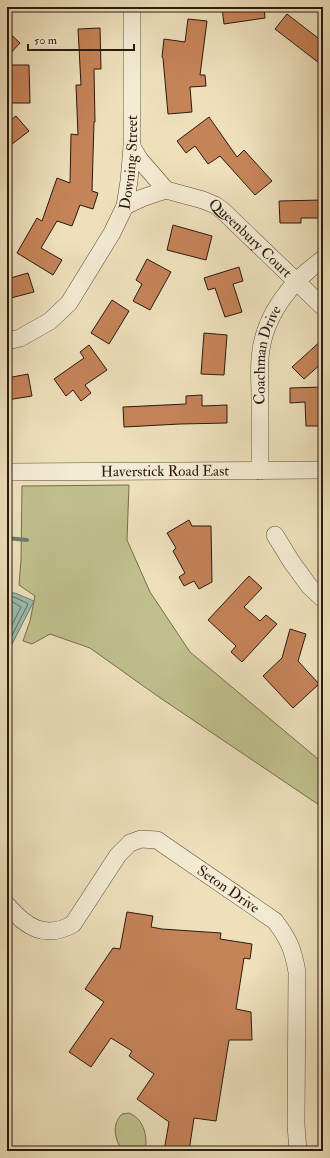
<svg xmlns="http://www.w3.org/2000/svg" width="330" height="1158" viewBox="0 0 330 1158" font-family="'IM FELL Double Pica',serif">
<style>
.green{fill:#bfc08c;stroke:#756c4e}
.water{fill:#99bdae;stroke:#6d7b6f}
.lines{fill:none;stroke-linecap:round;stroke-linejoin:round}
.shore{stroke:#626b60;stroke-width:1}
.stream{stroke:#6d7b6f;stroke-width:4}
.building{fill:#c58358;stroke:#2b1911}
.minor-casing{stroke:#5c4b3c;stroke-width:18}
.minor{stroke:#f3ebd3;stroke-width:17}
.labels{text-anchor:middle;dominant-baseline:central;stroke-width:4;stroke-linejoin:round;paint-order:stroke}
.street-label{font-size:15px;fill:#2b1911;stroke:#f3ebd3}
</style>
<rect width="100%" height="100%" fill="#ede0bb"/>
<filter id="stains"><feTurbulence type="fractalNoise" baseFrequency=".005" numOctaves="4"/><feColorMatrix values="0 0 0 0 .2 0 0 0 0 .09 0 0 0 0 .02 0 0 0 .5 -.17"/></filter>
<radialGradient id="worn" r=".72"><stop offset=".6" stop-color="#630" stop-opacity="0"/><stop offset="1" stop-color="#630" stop-opacity=".3"/></radialGradient>
<g class="green">
<path d="M129,485L127,540L150,592L190,652L318,759L323,762V809L319,805L156,695L90,648L50,634L32,644L23,641L30,621L35,596L19,585L21,560L22,486Z"/>
<path d="M129,1113C144,1119 148,1137 145,1151H122C115,1139 111,1125 122,1114Z"/>
</g>
<path class="water" d="M7,593H15L34,601L7,654Z"/>
<g class="lines">
<g class="shore">
<path d="M7,597H14L27,603L28,604L7,645"/>
<path d="M7,602H13L21,607L7,635"/>
</g>
<path class="stream" d="M7,538L27,540"/>
</g>
<g class="building">
<path d="M222,7H264L265,18L224,24Z"/>
<path d="M287,14L323,42V66L275,29Z"/>
<path d="M188,19L207,21L200,75H205L206,86L190,87L192,112L168,114L163,58L162,57L164,39L185,42Z"/>
<path d="M100,28L101,69H94L95,122H94L92,191L98,193L93,209L80,205L72,226L57,221L41,248L62,260L53,275L17,253L37,218L42,221L57,178L70,183L71,134L78,135L76,85H81L78,29Z"/>
<path d="M7,31L20,43L7,57Z"/>
<path d="M7,65H29L30,103H7Z"/>
<path d="M16,116L29,131L7,148V123Z"/>
<path d="M209,117L237,157L244,150L272,181L255,195L220,156L208,164L195,146L186,153L177,141Z"/>
<path d="M322,200V218H301V223H280L279,201Z"/>
<path d="M173,225L212,236L206,260L167,250Z"/>
<path d="M147,259L171,272L150,310L133,301L142,284L136,280Z"/>
<path d="M239,267L243,281L233,284L242,312L225,317L215,288L208,290L204,278Z"/>
<path d="M28,273L34,292L7,299V279Z"/>
<path d="M112,300L129,311L109,344L91,333Z"/>
<path d="M204,333L227,335L224,375L201,374Z"/>
<path d="M323,339V362L304,379L292,367Z"/>
<path d="M89,345L107,370L85,385L91,393L81,401L73,390L66,396L54,379L84,358L80,352Z"/>
<path d="M28,374L32,396L7,400V378Z"/>
<path d="M323,387V426H306L305,402L290,403V388Z"/>
<path d="M202,395V406L227,405V423L180,424L124,427L123,407L186,404V396Z"/>
<path d="M189,520L192,526H211L212,582L199,589L194,581L184,586L179,577L185,573L173,551L176,548L167,533Z"/>
<path d="M249,576L262,588L244,607L260,621L266,615L277,624L242,662L231,652L236,646L208,620Z"/>
<path d="M290,629L306,634L298,661L319,684L293,708L263,676L282,658Z"/>
<path d="M127,912L153,916L151,927L162,929L221,933L220,939L252,944L250,959L244,958L236,1009L251,1012L252,1040H229L216,1121L194,1118L189,1151H164L169,1122L137,1099L154,1074L129,1056L132,1051L111,1038L91,1067L69,1052L104,1002L85,989L113,948L120,949Z"/>
</g>
<g class="lines">
<g class="minor-casing">
<g id="minor">
<path d="M132,147L140,160L166,190"/>
<path id="s1" d="M125,206L142,198L166,190L203,200L215,205L222,210L323,307"/>
<path id="s2" d="M7,341L20,338L50,321L69,303L112,233L125,206L129,181L132,147V7"/>
<path id="s3" d="M260,471C260,446 260,422 260,398C260,385 259,371 260,358C263,317 290,282 323,259"/>
<path id="s4" d="M7,472L323,470"/>
<path d="M275,535L291,561L309,586L323,599"/>
<path id="s5" d="M7,905C26,927 45,940 73,924L118,855L130,843L141,839L157,840L275,921C289,940 293,949 297,972L296,1125L298,1151"/>
</g>
</g>
<use href="#minor" class="minor"/>
</g>
<g class="labels">
<g class="street-label">
<text stroke="none"><textPath href="#s2" startOffset="230">Downing Street</textPath></text>
<text stroke="none"><textPath href="#s1" startOffset="144">Queenbury Court</textPath></text>
<text stroke="none"><textPath href="#s3" startOffset="117">Coachman Drive</textPath></text>
<text stroke="none"><textPath href="#s4" startOffset="158">Haverstick Road East</textPath></text>
<text stroke="none"><textPath href="#s5" startOffset="290">Seton Drive</textPath></text>
</g>
</g>
<rect width="330" height="1158" fill="none" stroke="#ede0bb" stroke-width="24"/>
<rect x="8" y="8" width="314" height="1142" fill="none" stroke="#2b1911" stroke-width="2"/>
<rect x="12" y="12" width="306" height="1134" fill="none" stroke="#2b1911"/>
<path d="M28 44v6h106v-6" fill="none" stroke="#2b1911" stroke-width="2"/>
<text x="34" y="44" font-size="12" fill="#2b1911" stroke="#f3ebd3" stroke-width="3" paint-order="stroke">50 m</text>
<rect width="100%" height="100%" filter="url(#stains)"/>
<rect width="100%" height="100%" fill="url(#worn)"/>
</svg>
